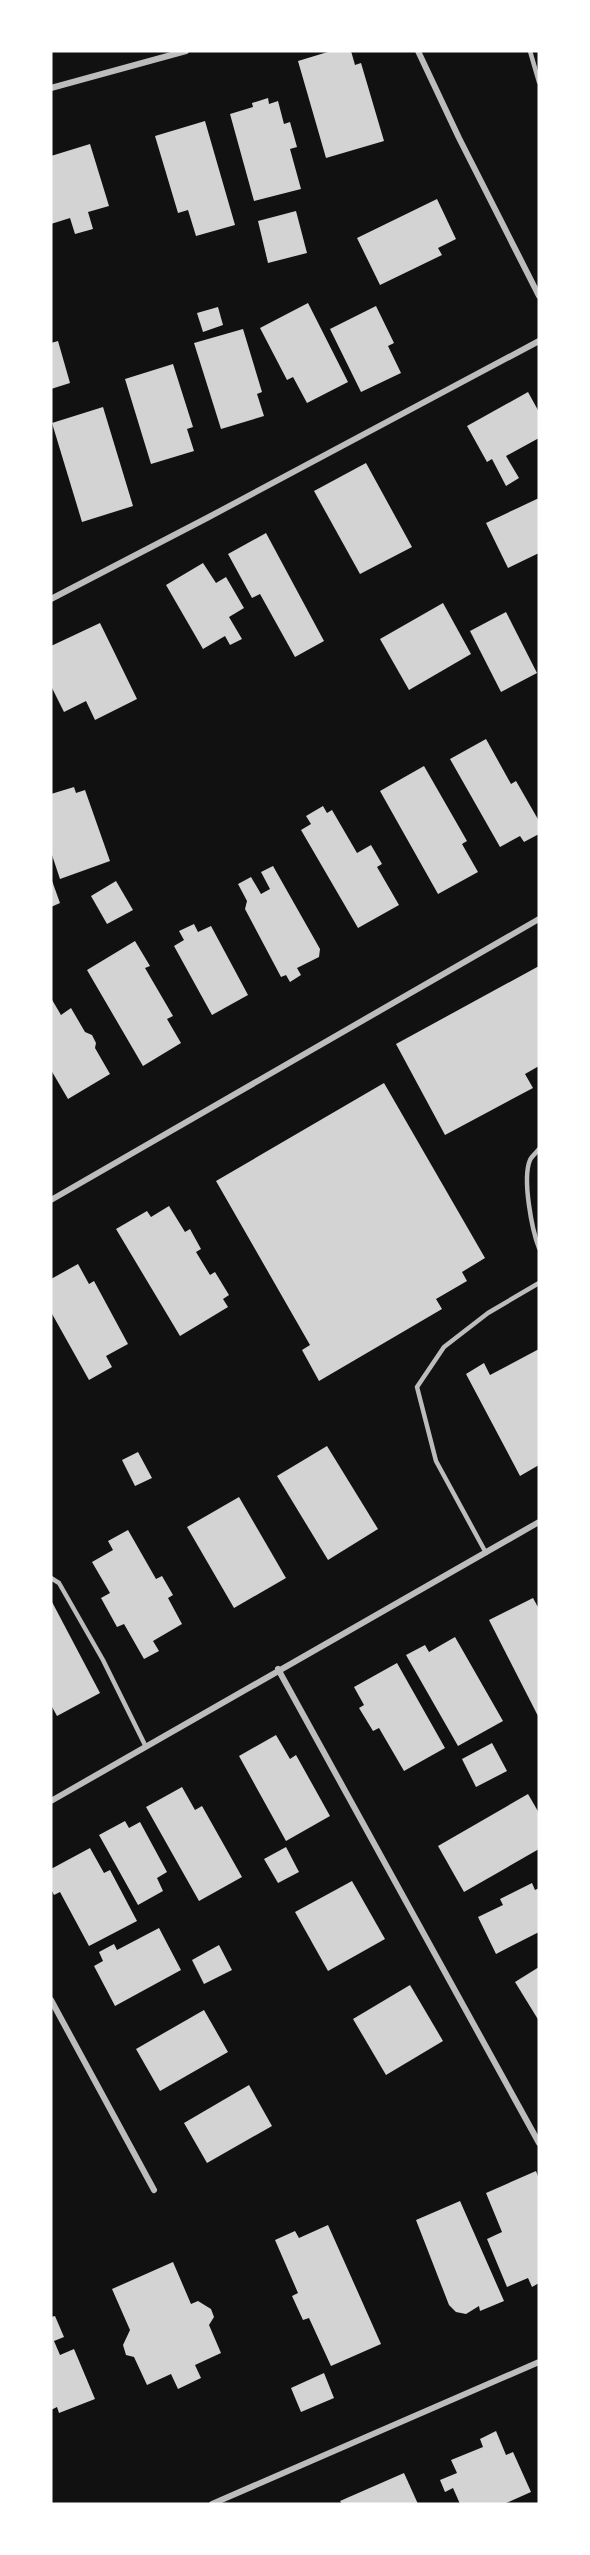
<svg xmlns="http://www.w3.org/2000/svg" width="590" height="2555" viewBox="0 0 590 2555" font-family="'Nunito Sans',sans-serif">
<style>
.building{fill:#d3d3d3}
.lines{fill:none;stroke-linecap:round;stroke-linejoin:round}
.service{stroke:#bcbcbc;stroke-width:4.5}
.minor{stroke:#bcbcbc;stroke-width:6}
</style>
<rect width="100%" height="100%" fill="#111"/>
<g class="building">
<path d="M331,51H351L355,65L361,63L384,141L326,158L298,61Z"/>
<path d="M268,98L269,104L278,101L284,124L290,122L297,147L290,149L301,189L254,201L230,114L253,107L252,103Z"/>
<path d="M205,121L235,225L196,236L188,210L178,213L155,136Z"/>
<path d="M90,144L109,206L88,212L93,229L75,234L70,218L51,224V156Z"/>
<path d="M437,199L456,239L438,248L442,255L380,285L357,238Z"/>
<path d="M296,211L307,253L268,263L258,221Z"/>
<path d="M308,303L348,382L307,403L293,377L287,380L260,328Z"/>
<path d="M376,306L394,343L388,346L401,373L361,392L330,329Z"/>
<path d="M218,307L223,325L203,332L197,313Z"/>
<path d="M243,329L262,392L257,394L264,416L221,429L194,343Z"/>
<path d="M58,341L70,383L51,389V343Z"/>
<path d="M173,364L193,427L187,429L194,451L151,464L125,379Z"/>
<path d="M528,392L539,412V438L506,456L519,478L506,486L492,459L487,462L467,426Z"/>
<path d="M103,407L133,506L82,522L52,423Z"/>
<path d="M366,463L412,547L360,574L314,491Z"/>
<path d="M539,498V553L508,568L486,523Z"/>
<path d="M266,533L324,641L295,657L260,594L252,598L228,554Z"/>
<path d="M203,563L216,583L226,577L244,608L229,617L242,639L230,645L225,636L203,649L166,585Z"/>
<path d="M443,603L471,654L409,690L380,639Z"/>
<path d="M506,612L537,673L501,692L470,631Z"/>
<path d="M100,623L137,699L95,720L86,701L64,712L51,686V646Z"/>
<path d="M486,739L511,784L516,781L539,821V834L524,842L520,836L500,847L450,759Z"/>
<path d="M424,766L467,841L462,844L478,872L438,894L380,791Z"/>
<path d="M74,787L76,793L85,790L110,861L60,879L51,852V794Z"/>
<path d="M323,806L327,813L332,810L357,853L371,845L382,864L377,867L399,905L358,928L301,830L311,824L306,816Z"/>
<path d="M273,866L320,949L319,957L297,968L301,975L290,982L286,975L281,977L245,909L247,901L238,884L251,877L261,894L270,889L261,872Z"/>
<path d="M51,878L60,903L51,907Z"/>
<path d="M116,881L133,910L107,924L91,896Z"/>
<path d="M194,924L198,932L211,926L248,995L212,1015L174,946L184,940L179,931Z"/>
<path d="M135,941L150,966L145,968L173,1016L167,1019L181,1043L143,1066L87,970Z"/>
<path d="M539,966V1066L525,1074L533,1088L445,1135L396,1044Z"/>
<path d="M51,998L61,1015L71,1008L85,1032L92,1035L96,1043L95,1048L110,1074L68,1099L51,1070Z"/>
<path d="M384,1083L485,1258L462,1272L467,1281L436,1299L442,1309L319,1381L302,1350L310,1345L216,1181Z"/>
<path d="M169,1206L185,1232L190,1229L201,1249L196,1252L210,1275L215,1272L229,1295L223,1299L228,1307L180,1336L116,1229L147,1211L151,1217Z"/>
<path d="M78,1264L89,1284L94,1281L128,1344L106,1356L112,1367L89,1380L51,1312V1279Z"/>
<path d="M539,1349V1465L520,1476L466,1374L484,1363L490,1375Z"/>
<path d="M327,1446L378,1529L328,1560L277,1476Z"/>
<path d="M138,1452L152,1478L135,1486L122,1460Z"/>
<path d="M239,1497L286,1578L234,1608L187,1527Z"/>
<path d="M128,1530L156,1579L162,1576L173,1595L168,1598L182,1624L153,1641L159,1651L144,1659L124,1624L117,1627L101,1598L110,1593L92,1562L113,1550L108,1541Z"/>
<path d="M533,1598L539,1609V1718L489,1620Z"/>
<path d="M51,1600L100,1693L57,1716L51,1705Z"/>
<path d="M455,1637L503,1721L458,1746L406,1655L425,1645L429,1652Z"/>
<path d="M397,1663L445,1748L404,1771L379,1728L373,1731L359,1708L364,1705L354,1687Z"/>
<path d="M276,1735L290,1759L296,1755L330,1816L286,1841L239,1756Z"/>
<path d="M492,1743L507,1771L476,1787L462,1759Z"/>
<path d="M182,1787L195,1810L202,1806L242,1877L199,1901L146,1807Z"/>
<path d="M528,1794L539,1813V1849L464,1892L438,1846Z"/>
<path d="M125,1821L129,1828L140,1822L167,1872L157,1878L163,1891L138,1905L99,1835Z"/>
<path d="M286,1847L299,1872L278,1883L264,1859Z"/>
<path d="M90,1848L104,1873L110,1870L137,1921L89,1946L60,1892L54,1895L51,1889V1869Z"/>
<path d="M352,1881L385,1939L328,1971L295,1912Z"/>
<path d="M532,1883L535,1890L539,1888V1932L496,1954L478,1917L503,1905L500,1899Z"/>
<path d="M159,1928L181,1970L115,2006L94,1966L103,1961L99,1952L114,1944L117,1950Z"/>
<path d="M219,1945L232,1970L204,1984L192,1960Z"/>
<path d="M539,1967V2021L515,1982Z"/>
<path d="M410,1985L443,2041L386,2075L353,2019Z"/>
<path d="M204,2010L228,2052L160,2091L136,2049Z"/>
<path d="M249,2085L272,2126L207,2163L184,2123Z"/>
<path d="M536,2171L539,2179V2283L532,2287L528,2278L507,2287L487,2239L502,2232L486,2193Z"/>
<path d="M460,2201L504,2301L480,2311L479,2306L466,2314L456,2312L449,2305L416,2220Z"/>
<path d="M328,2225L381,2344L331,2366L309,2318L303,2320L292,2296L298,2293L275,2240L295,2231L299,2238Z"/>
<path d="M173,2262L191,2304L198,2301L211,2309L214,2317L209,2325L221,2353L195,2365L201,2378L178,2389L171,2374L147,2385L134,2357L126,2355L123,2345L130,2330L112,2289Z"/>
<path d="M55,2316L64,2337L54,2341L60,2355L74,2349L95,2399L59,2413L57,2407L51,2410V2317Z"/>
<path d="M324,2373L334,2398L301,2412L291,2388Z"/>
<path d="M496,2431L506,2455L513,2452L531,2492L504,2504H460L453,2488L445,2492L440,2480L457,2473L451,2460L483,2447L480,2439Z"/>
<path d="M404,2473L418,2504H342L340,2501Z"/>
</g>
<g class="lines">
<g class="service">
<path d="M530,51L539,82"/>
<path d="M539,1149C537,1152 531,1157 530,1160C522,1179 532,1230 539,1248"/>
<path d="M486,1553L436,1461L417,1387L444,1347L488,1313L539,1283"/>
<path d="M51,1578L59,1583L103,1660L146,1747"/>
</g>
<g class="minor">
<path d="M418,51L459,138L539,296"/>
<path d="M51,88L186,51"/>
<path d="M51,599L207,518L539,341"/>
<path d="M51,1200L539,919"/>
<path d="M278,1669L539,2143"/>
<path d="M51,1801L539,1522"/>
<path d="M51,2000L154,2190"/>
<path d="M212,2504L539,2362"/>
</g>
</g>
<rect width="590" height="2555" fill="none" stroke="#ffffff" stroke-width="105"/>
</svg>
